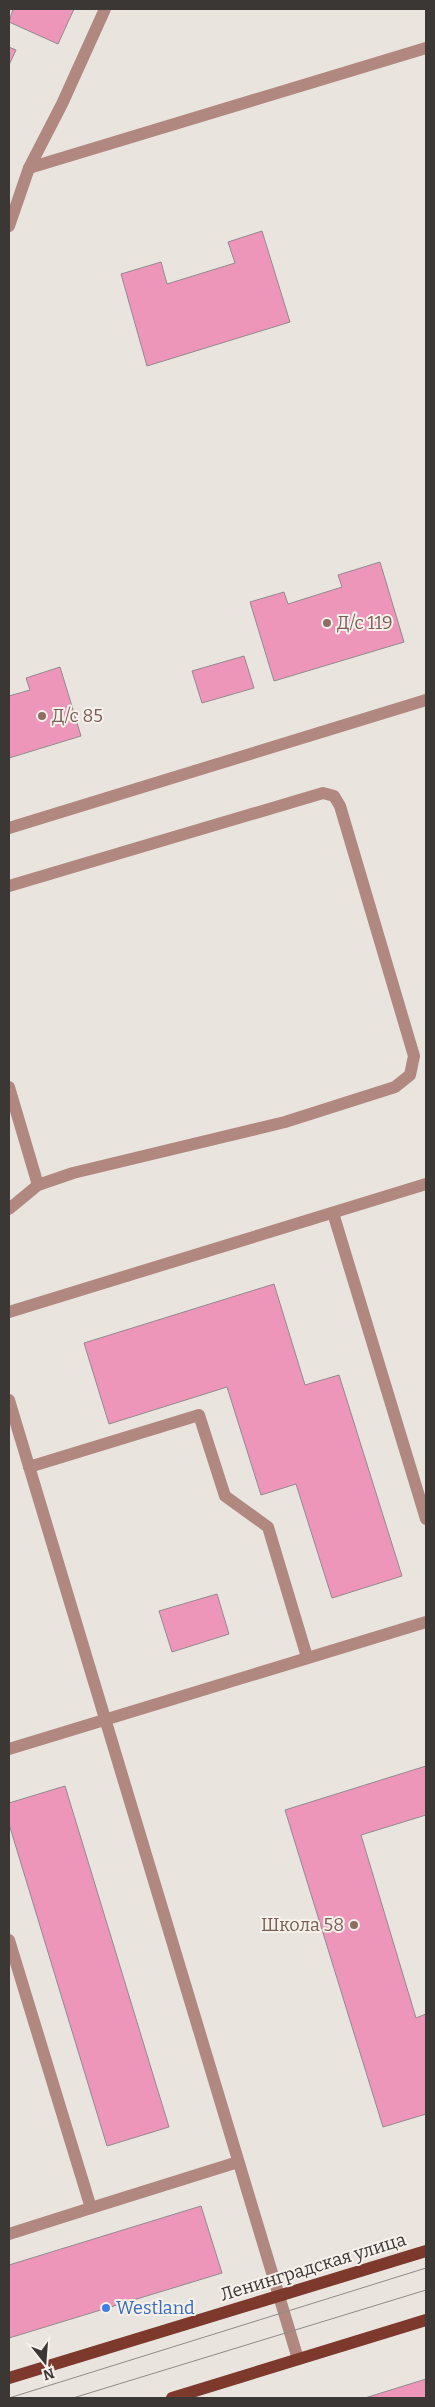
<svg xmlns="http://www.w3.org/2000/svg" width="435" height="2407" viewBox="0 0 435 2407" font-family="Bitter,serif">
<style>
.building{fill:#ee96ba;stroke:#918a8d}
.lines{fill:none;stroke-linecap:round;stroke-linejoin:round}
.minor{stroke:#b0887f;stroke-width:12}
.major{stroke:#7d3a2c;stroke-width:12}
.tram{stroke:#908b88;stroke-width:1}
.education-dot{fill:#8d6e63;stroke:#f7f1ec;stroke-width:2}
.shop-dot{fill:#3f7fe0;stroke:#f7f1ec;stroke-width:2}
.labels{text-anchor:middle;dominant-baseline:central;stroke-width:4;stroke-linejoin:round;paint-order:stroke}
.education-label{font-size:18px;fill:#785e54;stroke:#f7f1ec;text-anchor:start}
.street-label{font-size:18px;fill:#3a3735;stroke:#f7f1ec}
.shop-label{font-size:18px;fill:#366cbe;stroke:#f7f1ec;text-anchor:start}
</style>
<rect width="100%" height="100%" fill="#eae4df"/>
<g class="building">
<path d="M13,9H74L58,44L9,22Z"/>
<path d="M9,47L16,50L9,65Z"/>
<path d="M262,231L290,322L147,366L121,274L161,262L167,284L235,263L228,242Z"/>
<path d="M380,562L404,642L274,681L250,602L284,592L288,604L342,587L338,575Z"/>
<path d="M244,656L254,688L202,703L192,671Z"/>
<path d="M60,667L81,736L9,758V696L30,690L26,678Z"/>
<path d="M274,1284L305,1385L339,1375L402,1576L332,1598L296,1484L261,1495L227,1387L109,1424L84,1343Z"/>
<path d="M217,1594L229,1634L172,1652L159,1611Z"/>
<path d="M426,1766V1815L361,1835L416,2018L426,2014V2114L383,2127L285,1810Z"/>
<path d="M65,1786L169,2127L107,2146L9,1824V1803Z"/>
<path d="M201,2206L222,2273L9,2338V2265Z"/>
<path d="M426,2379V2398H365Z"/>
</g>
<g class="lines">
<g class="minor">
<path d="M29,168L426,48"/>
<path d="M9,226L29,168L62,104L105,9"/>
<path d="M9,828L426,700"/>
<path d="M9,886L323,793L334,796L340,806L414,1056L410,1075L395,1087L285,1122L73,1173L38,1185L9,1209"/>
<path d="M9,1087L38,1185"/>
<path d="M333,1213L426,1519"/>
<path d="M9,1312L426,1184"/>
<path d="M9,1400L298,2359"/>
<path d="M29,1467L199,1415L225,1496L268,1527L307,1657"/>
<path d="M9,1749L426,1622"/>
<path d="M9,1940L91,2208L9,2234"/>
<path d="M91,2208L238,2162"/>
</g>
<g class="major">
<path d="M9,2378L426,2251"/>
<path d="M172,2398L426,2320"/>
</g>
<g class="tram">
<path d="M9,2398L426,2268"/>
<path d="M73,2398L426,2290"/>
</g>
</g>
<g class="education-dot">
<circle cx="327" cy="623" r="5"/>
<circle cx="42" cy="716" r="5"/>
<circle cx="354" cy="1925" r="5"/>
</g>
<circle class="shop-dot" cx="106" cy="2308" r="5"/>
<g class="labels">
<g class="education-label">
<text x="337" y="623">Д/с 119</text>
<text x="52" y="716">Д/с 85</text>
<text x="344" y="1925" text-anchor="end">Школа 58</text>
</g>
<g class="street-label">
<text transform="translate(313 2267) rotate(-17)">Ленинградская улица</text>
</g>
<g class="shop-label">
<text x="116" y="2308">Westland</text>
</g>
</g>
<rect width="435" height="2407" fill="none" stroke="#3a3735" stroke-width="20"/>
<g transform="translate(45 2362) rotate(163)" stroke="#f7f1ec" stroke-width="4" paint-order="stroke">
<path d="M0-4L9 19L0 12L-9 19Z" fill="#3a3735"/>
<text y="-8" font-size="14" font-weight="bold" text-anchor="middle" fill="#3a3735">N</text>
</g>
</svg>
